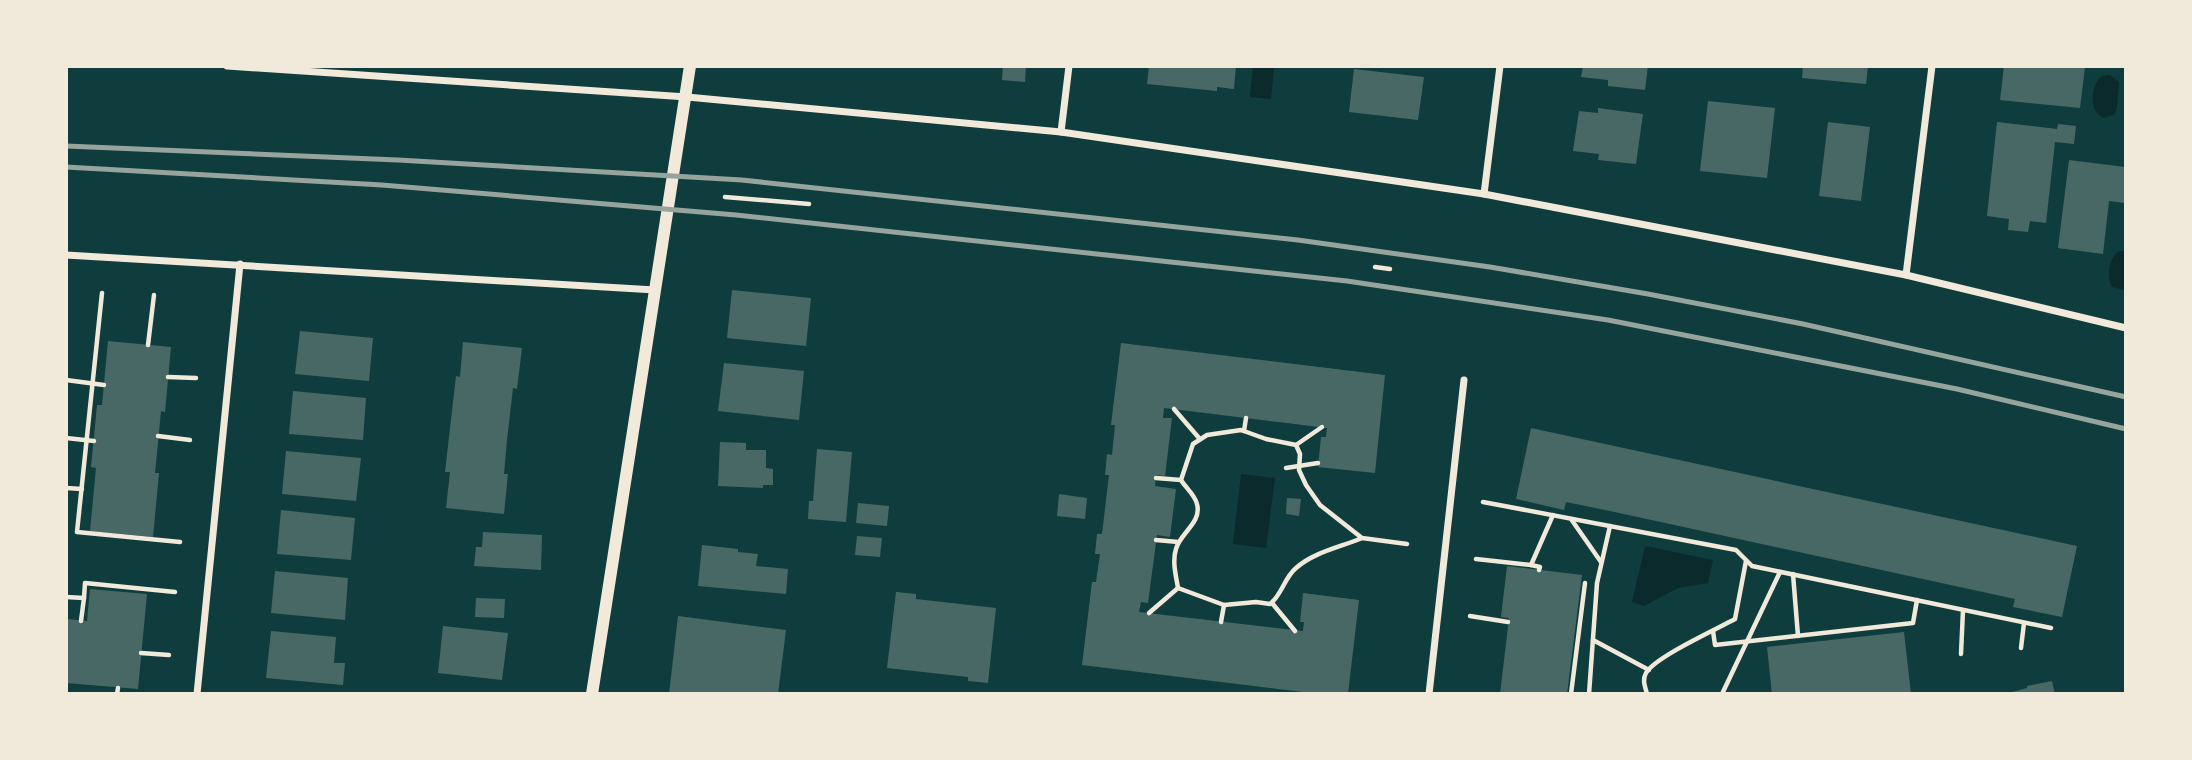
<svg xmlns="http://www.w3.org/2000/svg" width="2192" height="760" viewBox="0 0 2192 760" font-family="Quicksand,sans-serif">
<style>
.water{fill:#0a2a2b}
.building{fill:#486865}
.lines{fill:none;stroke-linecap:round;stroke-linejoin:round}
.path{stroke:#f1e9da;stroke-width:4.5}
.minor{stroke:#f1e9da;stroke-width:7}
.tertiary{stroke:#f1e9da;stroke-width:12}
.rail{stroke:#97a49c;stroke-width:5}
</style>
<rect width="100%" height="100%" fill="#0f3d3e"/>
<g class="water">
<path d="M1253,67H1274L1271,99L1250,97Z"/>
<path d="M2110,75L2119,82L2117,106L2115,114L2104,118C2088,111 2090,86 2102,76Z"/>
<path d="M2119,251H2125L2126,290H2124L2112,287C2106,276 2109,258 2119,251Z"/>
<path d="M1241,474L1275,478L1266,548L1233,544Z"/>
<path d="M1645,546L1713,560L1708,583L1678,588L1644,606L1632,602Z"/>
</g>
<g class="building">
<path d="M1003,66H1026L1025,82L1002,80Z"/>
<path d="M1149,66H1236L1234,89L1217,87V91L1147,84Z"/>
<path d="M1583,66H1648L1645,90L1608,86V80L1581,77Z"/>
<path d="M1803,66H1868L1866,84L1802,78Z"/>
<path d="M2004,66L2085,67L2080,108L2000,100Z"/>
<path d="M1354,69L1424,77L1418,120L1349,112Z"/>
<path d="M1708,101L1775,108L1767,178L1700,171Z"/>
<path d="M1598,108L1643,114L1636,164L1598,160L1599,154L1573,151L1579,111L1598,113Z"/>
<path d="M1828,122L1870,127L1861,201L1819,196Z"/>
<path d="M1997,122L2057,129L2058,124L2076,126L2074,144L2055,142L2046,223L2030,221L2028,232L2008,230L2009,219L1987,216Z"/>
<path d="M2069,160L2125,167V203L2109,201L2103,254L2058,248Z"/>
<path d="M732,290L811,298L806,346L727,338Z"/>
<path d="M300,331L373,338L369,381L295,374Z"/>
<path d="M108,341L171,347L165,412L161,411L159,432L155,473H159L153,537L90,531L96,468L91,467L97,405H102Z"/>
<path d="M463,342L522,348L517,389L513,388L507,440L504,474H508L504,514L446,508L450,472H445L456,376L460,377Z"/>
<path d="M1121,343L1385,375L1375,473L1318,467L1321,437H1326L1327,428L1164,408L1163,418H1172L1165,476L1156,475L1155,486L1176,489L1170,537L1157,535L1148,603L1141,602L1139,612L1303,631L1304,622H1300L1303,593L1359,600L1348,694H1319L1082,665L1092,582H1096L1100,554H1095L1097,534H1102L1109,475H1105L1107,454L1112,455L1115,425H1111Z"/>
<path d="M724,363L804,371L799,420L718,411Z"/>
<path d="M293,391L366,398L363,440L289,434Z"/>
<path d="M1531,428L2077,546L2062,617L2013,607L2015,599L1610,511L1566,502L1564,510L1516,499Z"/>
<path d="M720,442L746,443V450H766V468L773,469V485H763V488L718,486Z"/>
<path d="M817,449L852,452L846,522L808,519L809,501H813Z"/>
<path d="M286,451L361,458L356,501L282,494Z"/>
<path d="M1059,494L1087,498L1085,519L1057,516Z"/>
<path d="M1287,498L1301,499L1299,516L1286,514Z"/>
<path d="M858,503L889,506L887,526L856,523Z"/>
<path d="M281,510L355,518L351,560L277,554Z"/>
<path d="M483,532L542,535L541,570L474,566L476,547H482Z"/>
<path d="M857,536L882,538L880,557L855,555Z"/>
<path d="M702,545L738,549V552L758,554L756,566L788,569L786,594L698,586Z"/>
<path d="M1507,566L1582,575L1567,694H1500L1509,618L1501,617Z"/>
<path d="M275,571L348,578L345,620L271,613Z"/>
<path d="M90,589L147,594L138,689L66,683V619L87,621Z"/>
<path d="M896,592L916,594V599L996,608L988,683L968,681V677L887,668Z"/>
<path d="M476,598L505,599L504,618L475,617Z"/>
<path d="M678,616L786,630L778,694H669Z"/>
<path d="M443,626L508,633L502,680L438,673Z"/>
<path d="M271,631L336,637L334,663H345L343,685L266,678Z"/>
<path d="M1904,632L1911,694H1772L1767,647Z"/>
<path d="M2052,681L2055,694H2005L2027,688V686Z"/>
</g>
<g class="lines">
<g class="path">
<path d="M725,197L809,204"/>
<path d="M1375,267L1390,269"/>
<path d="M102,293L77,532L180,542"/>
<path d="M148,345L154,295"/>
<path d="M168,377L196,378"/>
<path d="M66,380L104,385"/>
<path d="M1174,409L1199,438"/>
<path d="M1244,431L1246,418"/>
<path d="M158,436L190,440"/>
<path d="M66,438L94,441"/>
<path d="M1296,445L1322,427"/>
<path d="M1286,468L1318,463"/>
<path d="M1156,478L1181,480"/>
<path d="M66,488L82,489"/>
<path d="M1483,502L1736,550L1752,566L2051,628"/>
<path d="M1571,519L1601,562"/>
<path d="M1362,538C1341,547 1314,552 1296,568C1284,578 1282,595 1270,604L1256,602L1224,605L1178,588C1176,576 1172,561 1176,549C1180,533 1202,523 1197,504C1195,495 1186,488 1181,480L1193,444L1207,435L1241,430L1266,439L1296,445L1300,454L1299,470L1306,485L1320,505L1362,538L1407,544"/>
<path d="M1156,540L1178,542"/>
<path d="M1476,559L1531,565L1553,515"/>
<path d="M1531,565L1540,567L1539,570"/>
<path d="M1793,574L1798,636"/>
<path d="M66,597L84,598L85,583L175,592"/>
<path d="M1272,603L1295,631"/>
<path d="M1149,613L1178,588"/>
<path d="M1470,616L1508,622"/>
<path d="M81,621L84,598"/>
<path d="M1221,622L1224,605"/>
<path d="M1713,631L1715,645L1913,623L1917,600"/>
<path d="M1593,640L1649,670"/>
<path d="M2021,648L2024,623"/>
<path d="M141,653L169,655"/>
<path d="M1961,654L1963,610"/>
<path d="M117,694L118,688"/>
<path d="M1571,694L1585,583"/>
<path d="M1589,694L1597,583L1610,526"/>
<path d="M1647,694C1645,686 1642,680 1646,673C1655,657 1717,629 1735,619L1746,561"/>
<path d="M1722,694L1780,572"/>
</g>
<g class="minor">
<path d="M227,66L687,97L1061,132L1484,194L1906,275L2126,328"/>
<path d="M1061,132L1069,66"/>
<path d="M1484,194L1500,66"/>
<path d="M66,255L655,290"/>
<path d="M1906,275L1932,66"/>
<path d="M197,694L240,264"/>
<path d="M1429,694L1464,380"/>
</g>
<path class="tertiary" d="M592,694L690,66"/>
<g class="rail">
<path d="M66,146L398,160L742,180L1298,240L1490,267L1648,294L1803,324L2126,397"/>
<path d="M66,167L382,185L736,215L1347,281L1608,320L1957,389L2126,429"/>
</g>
</g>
<rect width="2192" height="760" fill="none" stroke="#f1e9da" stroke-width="136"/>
</svg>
